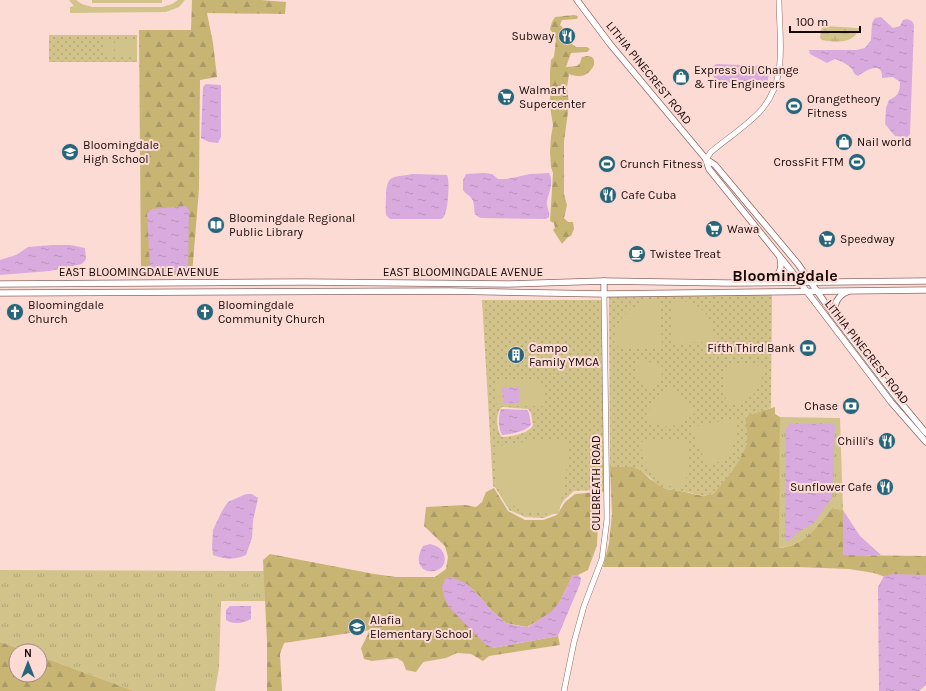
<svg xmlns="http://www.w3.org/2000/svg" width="926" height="691" viewBox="0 0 926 691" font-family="Karla,sans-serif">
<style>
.grass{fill:url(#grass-tufts)}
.forest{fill:url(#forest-firs)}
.wetland{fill:url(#wetland-marsh)}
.park{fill:url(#park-dots);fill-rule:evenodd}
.pitch{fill:#d2c38b}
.water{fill:url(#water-ripples)}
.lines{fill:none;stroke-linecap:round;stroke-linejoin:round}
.tertiary-casing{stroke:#8e6963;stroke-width:6}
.secondary-casing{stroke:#8e6963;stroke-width:7}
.tertiary{stroke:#fff;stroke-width:5}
.secondary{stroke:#fff;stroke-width:5.5}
.labels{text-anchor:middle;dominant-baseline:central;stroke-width:4;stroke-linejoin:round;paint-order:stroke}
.poi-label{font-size:12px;fill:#150806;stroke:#fddbd5;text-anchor:start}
.street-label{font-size:12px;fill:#150806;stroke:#fddbd5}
.district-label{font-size:16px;font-weight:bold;fill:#150806;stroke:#fddbd5}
</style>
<defs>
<pattern id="grass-tufts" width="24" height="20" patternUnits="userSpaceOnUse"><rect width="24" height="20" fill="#d2c38b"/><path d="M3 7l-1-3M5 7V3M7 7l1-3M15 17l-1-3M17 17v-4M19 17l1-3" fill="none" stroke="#b3a676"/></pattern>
<pattern id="forest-firs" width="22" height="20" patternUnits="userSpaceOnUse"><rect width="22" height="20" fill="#c8b574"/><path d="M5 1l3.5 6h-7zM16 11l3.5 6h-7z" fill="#ab9a63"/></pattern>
<pattern id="wetland-marsh" width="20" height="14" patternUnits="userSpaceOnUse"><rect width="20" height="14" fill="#d2c38b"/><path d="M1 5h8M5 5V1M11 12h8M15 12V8" fill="none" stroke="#b3a676"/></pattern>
<pattern id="park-dots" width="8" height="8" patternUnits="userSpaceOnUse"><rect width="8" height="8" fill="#d2c38b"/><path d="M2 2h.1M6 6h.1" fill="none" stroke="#b3a676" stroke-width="1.8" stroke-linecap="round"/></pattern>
<pattern id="water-ripples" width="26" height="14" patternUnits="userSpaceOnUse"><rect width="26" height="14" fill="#d9aadd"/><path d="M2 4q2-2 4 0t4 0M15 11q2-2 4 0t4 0" fill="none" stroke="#b991bc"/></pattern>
</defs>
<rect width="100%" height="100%" fill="#fddbd5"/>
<g class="grass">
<path d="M780,417L840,418L843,510L832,508C817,527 804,546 778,548Z"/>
<path d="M0,570L268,571V601H221L219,668L215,691H134L40,656V651H26L0,642Z"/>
</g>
<g class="forest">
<path d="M192,0H261L286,2L285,14L207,13L213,43L217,77L200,80L199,189L192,275H141L139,30H191Z"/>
<path d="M574,15L578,16L577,19L562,20L560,25L564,29L561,38L563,42L572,44L576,47H587L590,49L587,52L571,53L566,67L577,66L580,63L582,57L587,56L592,57L594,60V65C589,75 581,79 569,74L567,87L569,105L564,141V194L567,205L564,218L568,222H573L574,229L571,236L568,237L562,244L553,230L555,228L554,223L550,221L553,173L551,167L550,152L551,137L553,125L550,107V72L551,60L554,57L556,39L550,29L552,22L555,17Z"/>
<path d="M775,407V414L780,417L779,548C804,546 817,527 832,508L843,510V555L926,556V578L885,577L874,573L849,569L797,567H603L609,543L612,514L610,467H634L641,470L650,479L666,489L680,491L703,496L713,494L732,471L747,443L745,419L748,415Z"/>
<path d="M494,488L508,511L525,520H543L557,515L565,502L575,494L597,492L599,503L597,545L588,570L578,575H573L559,603L551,613L527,627L506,623L490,609L480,597L467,584L493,648L558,636L560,645L489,656L483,661L471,654L457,653L446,658L423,662L416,672L406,670L403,662L397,658L372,661L364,659L361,648L370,630L284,643L280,654L282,691H267V642L263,560L270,554L374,574L396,577H435L446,569L448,557L445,546L424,526L426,507L465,505L476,507L482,502L486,492Z"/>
<path d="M0,642L26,651H16V675H40V656L134,691H0Z"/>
</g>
<path class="wetland" d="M824,26L857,28H860C853,44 837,43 822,40L820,38L821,30Z"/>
<g class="park">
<rect x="49" y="35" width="88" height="27"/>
<path d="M609,294L772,295L771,408L748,415L745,419C746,426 748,433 747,441C746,455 723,484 713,494L703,496L692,493L666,489L658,485L641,470L634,467H610Z"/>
<path d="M482,300H602L604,492H599L597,490L574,491L564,500L556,513L543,518L525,517L509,510L495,487L493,486ZM502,407L528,409L531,413L533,426C525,435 513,436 502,437C496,430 495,413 502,407Z"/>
</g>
<g class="pitch">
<path d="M69,0H76L82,4L92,7H162L172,4L178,0H185L179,7L166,12L70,13V7L74,6Z"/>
<rect x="92" y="0" width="70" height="3"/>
<rect x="104" y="39" width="10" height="18"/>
<rect x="115" y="39" width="21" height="18"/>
<path d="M647,300H655L660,308L662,345L659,347L622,348L614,344C618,318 624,311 647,300Z"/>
<path d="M673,300C700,300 713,316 715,342L674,343L671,340Z"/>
<path d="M639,358L663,367L664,370L651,392C637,383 634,374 639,358Z"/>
<path d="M735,364L763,366C762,392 752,400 727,407L723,373L728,365Z"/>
<path d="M497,379H537L544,385V406H497Z"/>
<path d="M666,387H670L696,412C682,427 662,433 645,416Z"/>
<path d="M735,419C739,443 731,458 708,467L692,430L696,426Z"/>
<path d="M668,439H685C693,449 687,474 685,487C680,487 672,487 667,485C647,478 644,460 640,442Z"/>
<path d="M535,440H562L567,446V466L559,514C534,514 506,512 497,484C494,476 495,456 495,447Z"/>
</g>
<g class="water">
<path d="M881,17L893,28L900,26L903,20L907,19L912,21L914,25L910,134L908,137L895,136L885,124L886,108L889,100C898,96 900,92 900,82L893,77L882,78C883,60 865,71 858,76C854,74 854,73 852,69C848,64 841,61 835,59L827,63L810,54L809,50H856L865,48L871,40L872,23L875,18Z"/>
<path d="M716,64L767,66C770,73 769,84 762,89L754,84L717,83L713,75L712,67Z"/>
<path d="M206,84L221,85V137L218,143L209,142L201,138L203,87Z"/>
<path d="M484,173L492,174L498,179H507L530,174L549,173C554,181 549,193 547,201C546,207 550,211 549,217L546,219L481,218C470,214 477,207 472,199C470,195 465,194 463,190V180L466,174Z"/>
<path d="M412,174L447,175C450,180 448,209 445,214C444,217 443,218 441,219H390L386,215C385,209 386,203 386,196C387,173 393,178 412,174Z"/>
<path d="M185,206L189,210L188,266L184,271H155L150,267L147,213L152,209Z"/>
<path d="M53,245H70L85,248L86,259L82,264L50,271L0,275V260L16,255L28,247Z"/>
<path d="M502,387H520L519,403H503Z"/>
<path d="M501,409L527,410L529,413L531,425C524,432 512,434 502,435C498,428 498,416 501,409Z"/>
<path d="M790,424H833L835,426L832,498L813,524L799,531L788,542L785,538L786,429Z"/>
<path d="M246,494H252L258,498L253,521L252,538L246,555C233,560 227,560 213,555L212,546L213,530L222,511L228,502Z"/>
<path d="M843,510L860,536L881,555H843Z"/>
<path d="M430,544C437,546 442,548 444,555C451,578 405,578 423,546Z"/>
<path d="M893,574L926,575V685L919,691H879L878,587L884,576Z"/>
<path d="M573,575H578L581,578L580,584L558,636L493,648L485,644L449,607L444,597L442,587L445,579L452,577L467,584L480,597L490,609L506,623L519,626L528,627L551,612L559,603Z"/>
<path d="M230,606H251V619C245,623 232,625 226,620V610Z"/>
</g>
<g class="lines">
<g class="tertiary-casing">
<g id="tertiary">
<path d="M706,159L711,152C726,139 751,123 763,108C788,77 779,36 779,0"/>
<path d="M564,691L574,642L584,606L602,559L607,519L604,294"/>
</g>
</g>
<g class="secondary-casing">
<g id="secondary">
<path d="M577,0L610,44L706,159L715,165L798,264L833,314L897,398L926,433"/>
<path d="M706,160L709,169L789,268L891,402L926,442"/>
<path d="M604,281V294"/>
<path d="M769,282C779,275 783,270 780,258"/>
<path d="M0,284L305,282L509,284L604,281L727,283L926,281"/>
<path d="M0,293L450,291L604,294L926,290"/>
<path d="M833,314C835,304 837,296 847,292"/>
</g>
</g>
<use href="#tertiary" class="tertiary"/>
<use href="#secondary" class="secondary"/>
</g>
<defs>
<g id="restaurant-disc" transform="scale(0.9)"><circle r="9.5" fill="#27657b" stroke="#fddbd5"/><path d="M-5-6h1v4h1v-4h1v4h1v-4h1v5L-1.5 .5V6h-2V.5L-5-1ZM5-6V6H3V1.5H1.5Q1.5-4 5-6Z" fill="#fff"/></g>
<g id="shop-disc" transform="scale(0.9)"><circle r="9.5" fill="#27657b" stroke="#fddbd5"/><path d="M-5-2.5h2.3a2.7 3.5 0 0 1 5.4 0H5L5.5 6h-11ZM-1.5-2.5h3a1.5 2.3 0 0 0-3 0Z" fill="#fff"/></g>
<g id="supermarket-disc" transform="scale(0.9)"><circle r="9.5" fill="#27657b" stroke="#fddbd5"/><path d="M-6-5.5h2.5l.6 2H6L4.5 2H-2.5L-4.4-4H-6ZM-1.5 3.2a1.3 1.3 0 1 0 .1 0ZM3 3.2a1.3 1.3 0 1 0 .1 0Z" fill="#fff"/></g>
<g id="stadium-disc" transform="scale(0.9)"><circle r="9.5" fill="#27657b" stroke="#fddbd5"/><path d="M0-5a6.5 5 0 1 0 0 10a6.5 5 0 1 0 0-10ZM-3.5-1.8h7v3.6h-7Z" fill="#fff"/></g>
<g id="school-disc" transform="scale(0.9)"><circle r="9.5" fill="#27657b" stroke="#fddbd5"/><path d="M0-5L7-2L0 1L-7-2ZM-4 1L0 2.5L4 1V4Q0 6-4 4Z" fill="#fff"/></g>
<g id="library-disc" transform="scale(0.9)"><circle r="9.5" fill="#27657b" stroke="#fddbd5"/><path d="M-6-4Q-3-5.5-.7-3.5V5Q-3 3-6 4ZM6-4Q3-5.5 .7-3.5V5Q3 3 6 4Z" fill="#fff"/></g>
<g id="cafe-disc" transform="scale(0.9)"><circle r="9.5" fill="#27657b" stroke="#fddbd5"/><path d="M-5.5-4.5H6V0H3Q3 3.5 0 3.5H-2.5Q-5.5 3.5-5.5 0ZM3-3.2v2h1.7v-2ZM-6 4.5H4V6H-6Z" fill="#fff"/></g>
<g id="church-disc" transform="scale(0.9)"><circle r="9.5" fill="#27657b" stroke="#fddbd5"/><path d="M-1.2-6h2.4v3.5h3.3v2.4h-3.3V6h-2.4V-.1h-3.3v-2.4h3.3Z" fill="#fff"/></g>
<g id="bank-disc" transform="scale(0.9)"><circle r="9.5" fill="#27657b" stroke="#fddbd5"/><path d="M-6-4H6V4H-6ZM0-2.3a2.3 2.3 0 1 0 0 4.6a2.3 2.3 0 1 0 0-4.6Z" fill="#fff"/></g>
<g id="building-disc" transform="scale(0.9)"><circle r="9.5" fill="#27657b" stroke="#fddbd5"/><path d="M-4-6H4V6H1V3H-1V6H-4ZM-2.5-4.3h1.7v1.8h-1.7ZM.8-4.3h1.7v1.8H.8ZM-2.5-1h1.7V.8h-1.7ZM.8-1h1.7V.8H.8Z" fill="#fff"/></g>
</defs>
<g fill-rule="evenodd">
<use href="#restaurant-disc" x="567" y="36"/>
<use href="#shop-disc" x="681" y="77"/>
<use href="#supermarket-disc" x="506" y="97"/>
<use href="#stadium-disc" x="794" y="106"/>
<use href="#shop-disc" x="844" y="142"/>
<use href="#school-disc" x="70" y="152"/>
<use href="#stadium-disc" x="857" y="162"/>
<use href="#stadium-disc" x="607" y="164"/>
<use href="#restaurant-disc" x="608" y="195"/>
<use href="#library-disc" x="216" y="225"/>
<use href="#supermarket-disc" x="714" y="229"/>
<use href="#supermarket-disc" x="827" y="239"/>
<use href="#cafe-disc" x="637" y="254"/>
<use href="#church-disc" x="15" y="312"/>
<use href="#church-disc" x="205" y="312"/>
<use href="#bank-disc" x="808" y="348"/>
<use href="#building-disc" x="516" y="355"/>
<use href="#bank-disc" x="851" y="406"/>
<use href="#restaurant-disc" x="887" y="441"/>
<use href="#restaurant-disc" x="885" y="487"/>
<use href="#school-disc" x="357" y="627"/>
</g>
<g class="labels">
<g class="poi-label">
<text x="554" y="36" text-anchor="end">Subway</text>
<text x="694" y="70">Express Oil Change<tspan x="694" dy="14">&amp; Tire Engineers</tspan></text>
<text x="519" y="90">Walmart<tspan x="519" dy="14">Supercenter</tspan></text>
<text x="807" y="99">Orangetheory<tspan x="807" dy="14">Fitness</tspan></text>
<text x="857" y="142">Nail world</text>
<text x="83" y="145">Bloomingdale<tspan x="83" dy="14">High School</tspan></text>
<text x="844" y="162" text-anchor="end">CrossFit FTM</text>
<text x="620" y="164">Crunch Fitness</text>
<text x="621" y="195">Cafe Cuba</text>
<text x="229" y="218">Bloomingdale Regional<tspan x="229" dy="14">Public Library</tspan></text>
<text x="727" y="229">Wawa</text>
<text x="840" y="239">Speedway</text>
<text x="650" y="254">Twistee Treat</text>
<text x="28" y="305">Bloomingdale<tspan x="28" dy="14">Church</tspan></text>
<text x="218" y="305">Bloomingdale<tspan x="218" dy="14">Community Church</tspan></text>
<text x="529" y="348">Campo<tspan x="529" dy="14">Family YMCA</tspan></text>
<text x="795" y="348" text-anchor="end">Fifth Third Bank</text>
<text x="838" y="406" text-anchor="end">Chase</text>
<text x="874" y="441" text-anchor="end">Chilli's</text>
<text x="872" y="487" text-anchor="end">Sunflower Cafe</text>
<text x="370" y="620">Alafia<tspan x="370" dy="14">Elementary School</tspan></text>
</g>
<g class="street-label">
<text transform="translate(649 73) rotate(51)">LITHIA PINECREST ROAD</text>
<text x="139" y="272">EAST BLOOMINGDALE AVENUE</text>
<text x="463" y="272">EAST BLOOMINGDALE AVENUE</text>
<text transform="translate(867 352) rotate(52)">LITHIA PINECREST ROAD</text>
<text transform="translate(596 483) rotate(-90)">CULBREATH ROAD</text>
</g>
<g class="district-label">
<text x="785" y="275">Bloomingdale</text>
</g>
</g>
<g transform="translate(28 663)"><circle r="19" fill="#fddbd5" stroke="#a08782"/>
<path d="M0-3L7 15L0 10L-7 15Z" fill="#27657b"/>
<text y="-6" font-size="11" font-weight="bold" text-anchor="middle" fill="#150806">N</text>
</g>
<path d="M790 26v6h70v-6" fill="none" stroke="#150806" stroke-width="2"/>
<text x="796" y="26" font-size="12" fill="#150806" stroke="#fddbd5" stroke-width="3" paint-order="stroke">100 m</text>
</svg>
